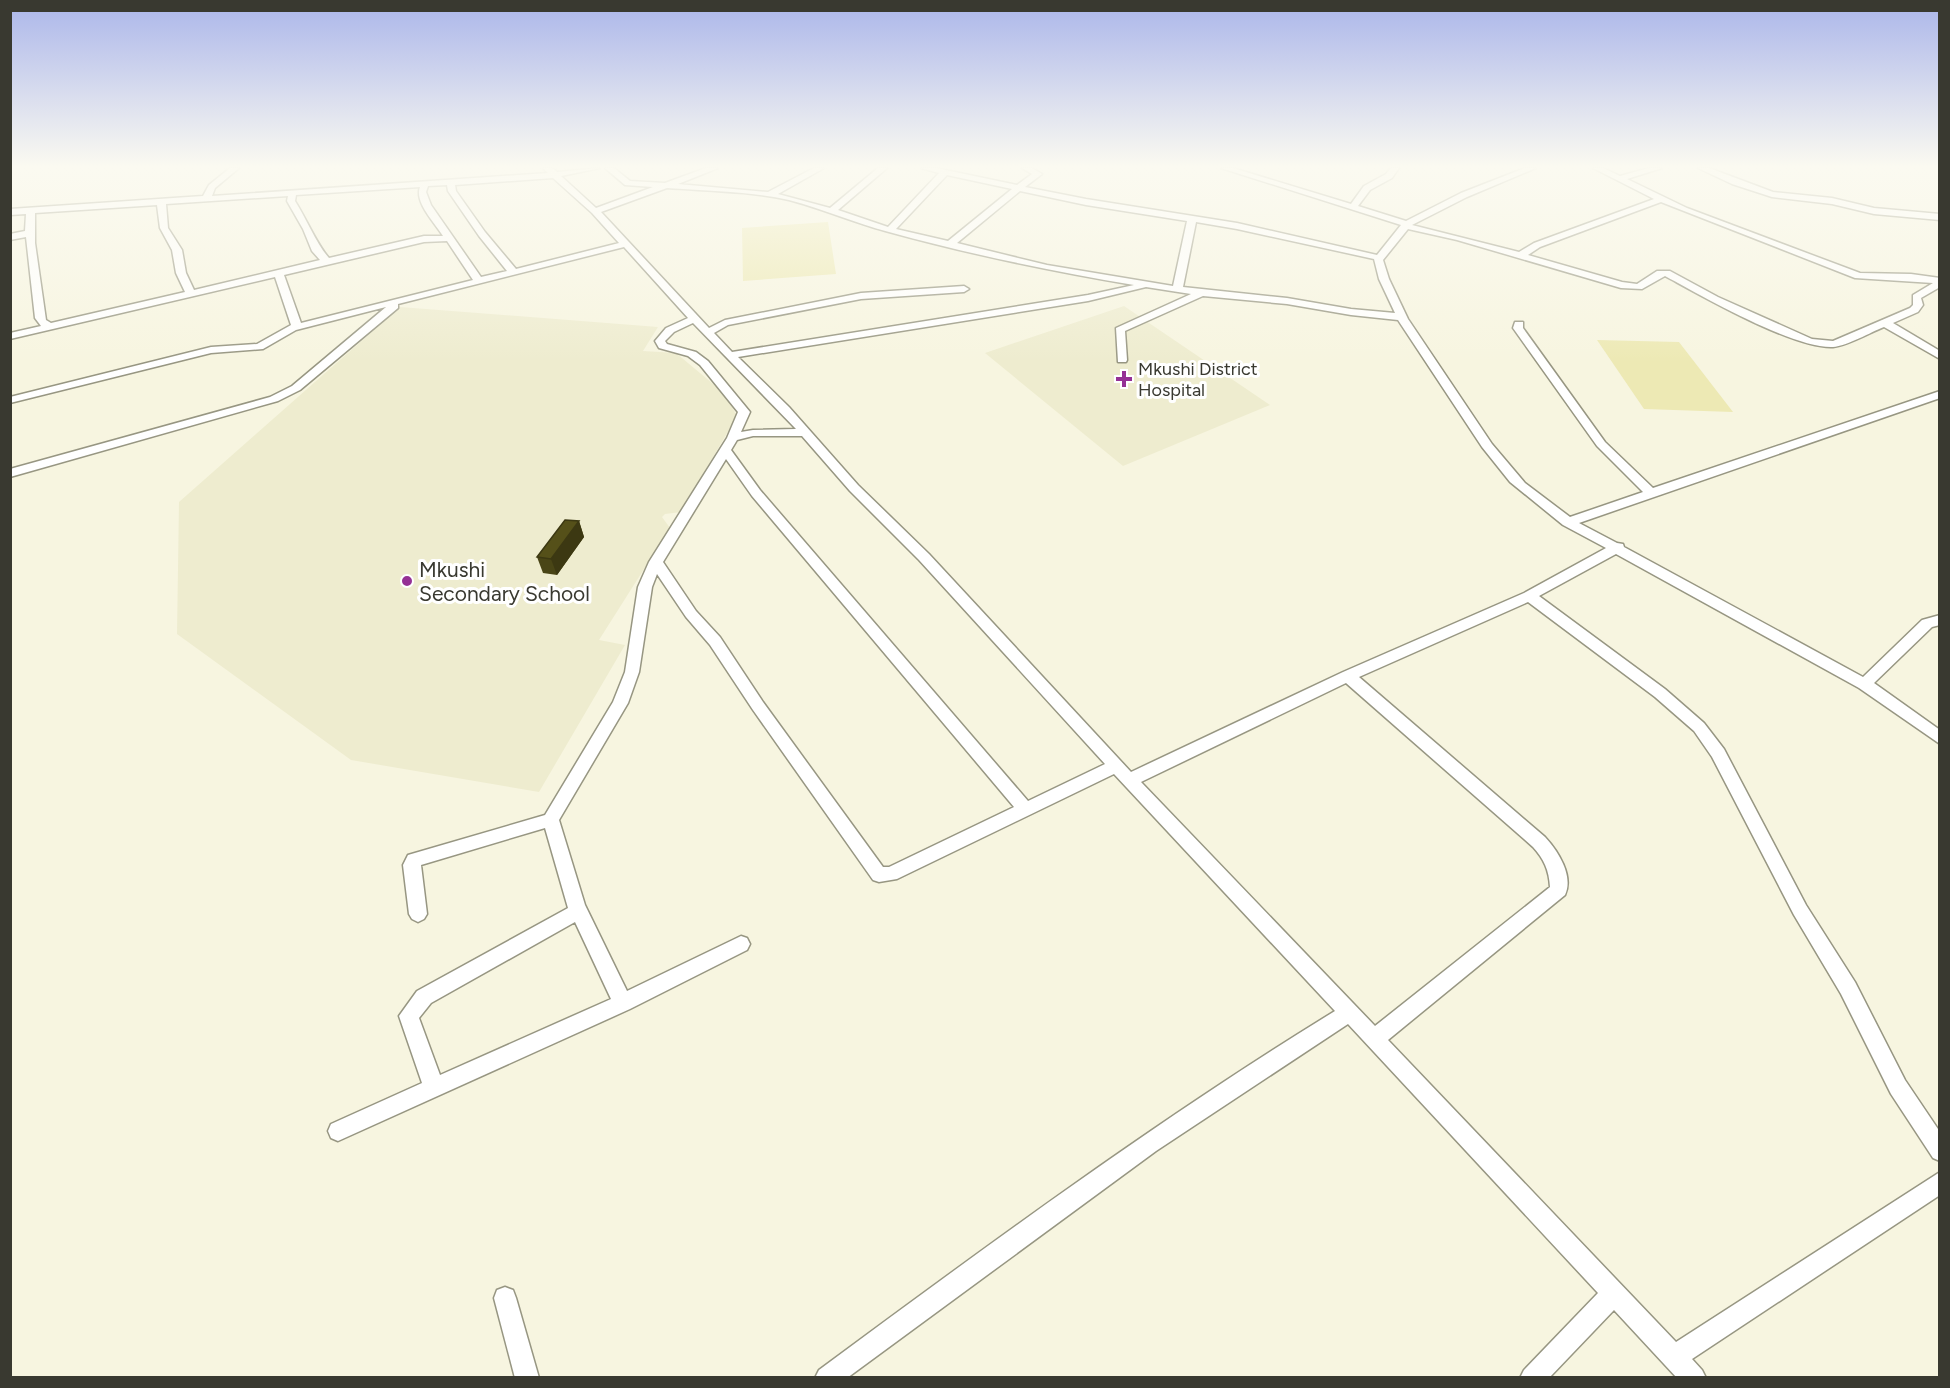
<svg xmlns="http://www.w3.org/2000/svg" width="1950" height="1388" viewBox="0 0 1950 1388" font-family="Figtree,sans-serif">
<style>
.built{fill:#eeeccf}
.green{fill:#ede9b4}
.lines{fill:none;stroke-linecap:round;stroke-linejoin:round}
.minor-casing{stroke:#979682;stroke-width:3}
.minor{fill:#fff;fill-rule:evenodd}
.wall{fill:#494516}
.shaded-wall{fill:#3c3812}
.building{fill:#555019;stroke:#3c3812;stroke-width:1.5}
.poi-dot{fill:#953095;stroke:#fff;stroke-width:2}
.labels{text-anchor:middle;dominant-baseline:central;stroke-width:6;stroke-linejoin:round;paint-order:stroke}
.far-poi-label{font-size:18px;fill:#393930;stroke:#fff;text-anchor:start}
.poi-label{font-size:21px;fill:#393930;stroke:#fff;text-anchor:start}
</style>
<rect width="100%" height="100%" fill="#f7f5e0"/>
<g class="built">
<path d="M1124,306L1270,405L1123,466L985,353Z"/>
<path d="M400,307L658,327L643,351L676,353L724,393L737,416L681,512L665,514L662,517L670,528L599,640L625,645L539,792L351,760L177,634L179,502Z"/>
</g>
<g class="green">
<path d="M828,222L836,274L743,281L742,228Z"/>
<path d="M1597,340L1679,342L1733,412L1644,409Z"/>
</g>
<g class="lines">
<g class="minor-casing">
<g id="minor">
<path d="M230,168H239L215,188L212,196L548,173L543,168H552L557,172L600,168L561,176L596,208L653,187L625,185L605,168H614L630,181L665,183L706,168H718L678,184L768,192L814,168H824L778,194L830,208L878,168H887L838,210L888,227L939,173L921,168H936L1017,185L1032,174L1022,168H1032L1042,174L1025,187L1086,199L1237,223L1377,255L1401,225L1221,168H1233L1351,204L1364,186L1386,174L1391,168H1399L1392,178L1370,190L1358,206L1406,221L1461,193L1525,168H1536L1467,197L1412,225L1519,252L1534,243L1654,199L1593,168H1603L1620,176L1649,168H1662L1627,179L1687,208L1860,273L1911,274L1940,278V287L1921,298L1923,305L1918,312L1893,323L1940,351V359L1884,327C1871,332 1847,346 1833,347C1794,349 1702,296 1665,276L1642,289L1621,288L1457,240L1408,229L1383,260L1389,279L1408,319L1492,444L1525,483L1570,517L1643,492L1597,446L1513,328L1515,322H1523V328L1605,442L1653,488L1940,391V398L1579,523L1617,543L1623,544L1624,547L1863,677L1922,620L1940,615V625L1932,627L1874,683L1940,730V744L1859,688L1616,554L1539,596L1665,689L1704,723L1724,749L1806,905L1855,982L1905,1080L1940,1132V1161L1933,1158L1891,1094L1841,994L1794,915L1712,757L1694,731L1655,697L1528,602L1359,677L1545,837C1558,851 1574,876 1565,895L1388,1040L1676,1342L1940,1172V1195L1692,1359L1702,1370L1706,1378H1677L1614,1310L1549,1378H1520L1524,1370L1598,1293L1348,1024L1156,1151L847,1378H815L819,1370C988,1245 1156,1121 1335,1011L1114,774L897,879L879,882L873,880L753,710L710,645L686,617L657,574L652,587L639,672L628,703L559,820L585,905L627,991L741,936L747,938L750,944L747,950L630,1009L338,1141L331,1138L328,1131L331,1124L422,1083L399,1016L417,991L568,908L545,828L421,865L427,914L424,919L418,922L412,919L409,914L403,865L408,855L545,815L613,702L625,672L638,587L649,562L727,438L738,412L700,365L688,356L659,348L655,341L666,328L688,318L624,247L398,304V308L300,390L278,401L10,477V469L270,397L292,386L386,307L296,330L263,349L211,353L10,403V397L211,347L257,344L291,325L275,277L10,339V333L41,326L35,318L26,237L10,240V234L25,231L26,214L10,215V209L203,196L209,185ZM947,175L1012,189L948,241L896,229ZM553,178L592,213L619,243L516,269L485,232L456,191L455,185ZM447,185L448,191L479,236L507,271L481,277L431,205L426,192L428,186ZM420,187C414,202 435,223 443,236H424L329,258C317,245 306,218 295,201L296,195ZM667,188C707,191 749,191 789,200C823,209 855,223 889,232C969,254 1051,271 1134,285L1088,295L732,352L714,333L728,325L861,299L964,292L969,289L964,286L861,293L725,320L709,328L601,212ZM1020,191L1086,205L1187,221L1173,286L1047,265L957,243ZM288,196L287,201L303,229L312,251L320,260L194,290L186,273L182,250L168,228L166,204ZM1661,202L1855,278L1933,283L1913,295V305L1910,308L1833,341L1812,339L1718,297L1670,271H1657L1637,284L1622,282L1528,255L1540,247ZM157,205L160,228L172,250L176,273L185,292L51,323L46,320L35,243V213ZM1196,222L1237,229L1374,259L1379,279L1395,313L1351,309L1287,298L1183,287ZM447,241L473,280L301,323L284,275L424,242ZM1146,287L1191,294L1116,328L1118,362H1126L1127,360L1125,331L1203,296L1287,304L1351,315L1398,320L1482,447L1510,482L1563,525L1606,548L1524,593L1343,672L1131,772L929,554L858,485L789,407L738,357L1088,301ZM693,323L796,429L753,430L741,432L750,412L708,361L696,352L667,344L665,341L674,332ZM753,436H802L850,491L919,560L1105,764L1028,801L760,490L731,450L737,440ZM726,459L752,496L1014,807L889,867H883L763,702L720,637L696,611L663,562ZM1346,683L1533,847C1544,859 1549,870 1550,887L1375,1026L1141,782ZM575,922L611,999L440,1075L419,1018L431,1003Z"/>
<path d="M1698,168H1709L1773,192L1832,198L1874,208L1940,214V220L1874,214L1832,204L1772,197L1732,184Z"/>
<path d="M505,1287L513,1290L516,1298L539,1378H515L494,1298L497,1290Z"/>
</g>
</g>
<use href="#minor" class="minor"/>
</g>
<path class="wall" d="M579,521L584,537L557,575L543,573L537,557Z"/>
<path class="shaded-wall" d="M579,521L584,537L557,575L551,559Z"/>
<path class="building" d="M565,520L579,521L551,559L537,557Z"/>
<linearGradient id="sky" x2="0" y2="1"><stop stop-color="#abb6ea"/><stop offset="0.46" stop-color="#fbfaf1"/><stop offset="1" stop-color="#fbfaf1" stop-opacity="0"/></linearGradient>
<rect width="1950" height="362" fill="url(#sky)"/>
<g class="poi-dot">
<path d="M1121 370h6v6h6v6h-6v6h-6v-6h-6v-6h6z"/>
<circle cx="407" cy="581" r="6"/>
</g>
<g class="labels">
<g class="far-poi-label">
<text x="1138" y="369">Mkushi District<tspan x="1138" dy="21">Hospital</tspan></text>
</g>
<g class="poi-label">
<text x="419" y="569">Mkushi<tspan x="419" dy="24">Secondary School</tspan></text>
</g>
</g>
<rect width="1950" height="1388" fill="none" stroke="#393930" stroke-width="24"/>
</svg>
